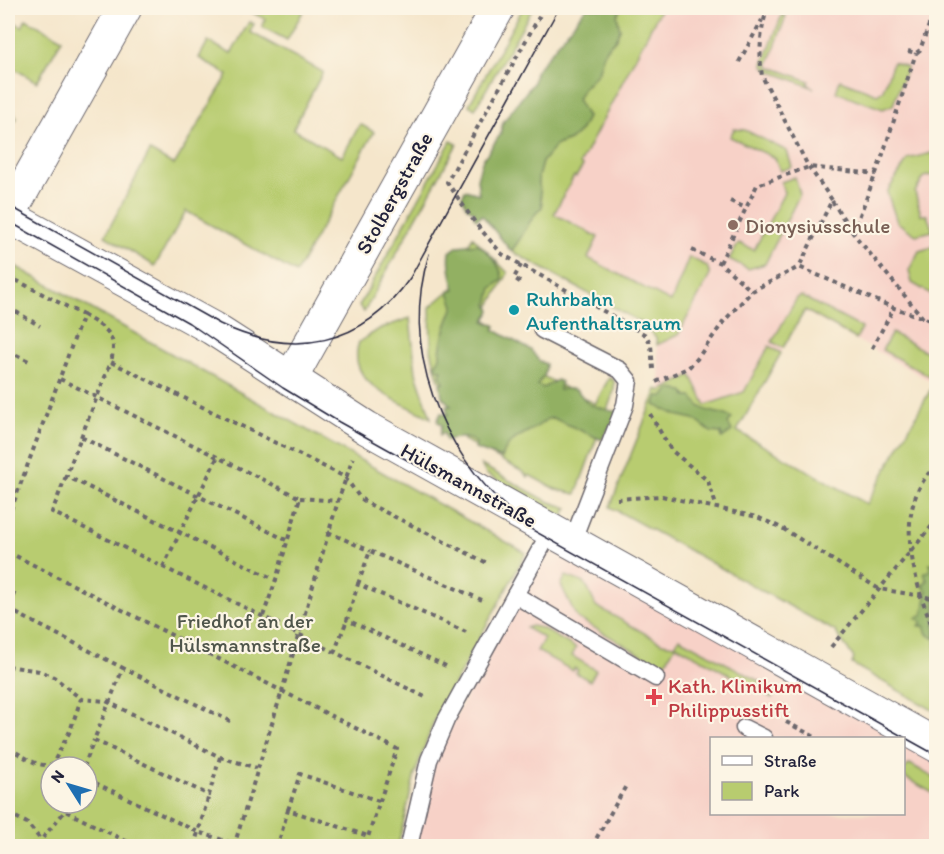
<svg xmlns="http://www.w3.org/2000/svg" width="944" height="854" viewBox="0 0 944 854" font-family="Itim,sans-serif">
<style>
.built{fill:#f7d1c7;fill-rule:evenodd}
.green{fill:#b8cc6f;stroke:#6d7755;stroke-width:1.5;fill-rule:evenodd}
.forest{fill:#92b062;stroke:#5a694e;stroke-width:1.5}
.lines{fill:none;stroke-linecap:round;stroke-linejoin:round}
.lane-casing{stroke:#6c676d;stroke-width:19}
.street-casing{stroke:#6c676d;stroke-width:35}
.path{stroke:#6c676d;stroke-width:4;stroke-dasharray:4.5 4.5;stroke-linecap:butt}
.lane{stroke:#fff;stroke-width:16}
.street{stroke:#fff;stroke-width:33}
.tram{stroke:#22223b;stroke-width:1.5}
.education-dot{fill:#8d6e63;stroke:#fcf5e5;stroke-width:2}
.culture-dot{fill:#0f9aa8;stroke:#fcf5e5;stroke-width:2}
.health-dot{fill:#e0444e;stroke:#fcf5e5;stroke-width:2}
.labels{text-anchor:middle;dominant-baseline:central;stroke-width:4.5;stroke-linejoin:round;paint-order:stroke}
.street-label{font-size:21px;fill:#22223b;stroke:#fcf5e5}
.education-label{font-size:21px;fill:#785e54;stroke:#fcf5e5;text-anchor:start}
.culture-label{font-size:21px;fill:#0d838f;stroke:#fcf5e5;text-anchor:start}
.park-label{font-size:21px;fill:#4f554b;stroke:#fcf5e5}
.health-label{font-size:21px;fill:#be3a42;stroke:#fcf5e5;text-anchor:start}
</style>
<rect width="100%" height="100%" fill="#fcf5e5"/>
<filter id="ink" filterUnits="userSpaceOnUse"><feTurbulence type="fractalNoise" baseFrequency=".0167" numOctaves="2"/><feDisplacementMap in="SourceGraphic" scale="12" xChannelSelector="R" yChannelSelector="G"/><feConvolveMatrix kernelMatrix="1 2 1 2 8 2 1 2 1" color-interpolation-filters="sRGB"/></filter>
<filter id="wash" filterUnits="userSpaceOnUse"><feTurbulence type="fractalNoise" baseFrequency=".008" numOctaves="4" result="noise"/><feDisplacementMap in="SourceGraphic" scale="24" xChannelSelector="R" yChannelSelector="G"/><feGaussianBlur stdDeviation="1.35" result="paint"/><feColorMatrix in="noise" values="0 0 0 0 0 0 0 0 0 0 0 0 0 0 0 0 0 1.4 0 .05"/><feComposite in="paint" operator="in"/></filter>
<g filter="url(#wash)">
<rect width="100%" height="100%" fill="#f5e6cb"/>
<g class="built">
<path d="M621,8H936V384L804,311L737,431L661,391L656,338L642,323L511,251Z"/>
<path d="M551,530L936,745V846H409L424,778ZM712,738H904V814H712Z"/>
</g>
<g class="green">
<path d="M256,8H305L287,40L262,27L265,19L253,13Z"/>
<path d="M523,8H533L475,109L469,105Z"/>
<path d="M621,8H661L580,164L583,166L576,177L574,176L554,214L598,237L588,258L671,302L689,257L707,266L710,275L678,335L657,345L656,338L642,323L511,251C523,237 528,219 542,207L538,177L542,162L556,145L570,140L580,131L587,117L577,99L583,88L598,73L605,50L615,40L620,29L616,16Z"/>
<path d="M782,15L786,16L768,66L809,81L808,84L814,88L767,70L763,64Z"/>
<path d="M8,18L22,27L26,19L62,39L37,82L8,65Z"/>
<path d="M249,22L254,24L250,32L323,72L293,129L342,157L360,124L374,132L296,273L186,211L155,266L105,236L150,151L174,165L228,75L199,58L208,41L231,54Z"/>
<path d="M893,62L907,67L893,105L883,109L836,92L840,80L877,94L883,90Z"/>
<path d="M734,129L745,130L787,151L792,167L780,171L775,158L730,137Z"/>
<path d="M451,141L457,144L364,312L359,306Z"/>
<path d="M936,152V174L924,177L915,192L921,215H927L933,231L916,235L897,222L887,192L908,159Z"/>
<path d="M795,177L800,194L765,264L748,269L729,259L739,243L754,250L784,193L781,182Z"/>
<path d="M473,237L508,273L483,318L496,326L494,330L521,345L513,360L595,404L609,378L614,380V391L576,494L555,489L529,475L528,477L523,472L464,440L437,374L431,350L430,307L456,285L458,261Z"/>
<path d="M936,246V297L912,283L909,270L919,251Z"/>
<path d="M8,262L526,553L434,721L415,774L398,846H8ZM51,767H87V803H51Z"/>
<path d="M801,296L862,328L856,339L805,310L783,348L772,342L797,298Z"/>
<path d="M410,318L416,373L431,418C402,402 344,385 359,342L379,329Z"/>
<path d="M892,333L936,357L932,366L936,368V380L882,350Z"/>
<path d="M769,346L781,353L737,431L867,504L936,380V712L852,664L854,658L835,631L610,507L657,389L661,391L691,375L706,405L744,392Z"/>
<path d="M481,465L547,501L568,508L563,516L556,514L486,474Z"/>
<path d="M566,576L585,583L596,606L662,643L675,645L679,638L776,690L772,698L676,645L663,667L577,618L561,585Z"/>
<path d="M531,626L542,628L576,648L572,656L596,670L590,681L576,673L578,670L574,668L573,671L537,651L544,638L526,628Z"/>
<path d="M910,764L936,779V795L904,777V769Z"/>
</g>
<g class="forest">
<path d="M586,8H621L617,16L620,29L615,40L605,50L598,73L583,88L577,99L587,117L580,131L570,140L556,145L542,162L538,177L542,207C528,219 524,237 511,251L482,215L477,219L474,217L475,212L467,207L462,197L465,190L479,194L477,179L482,161L500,135L503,122L533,83L535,72Z"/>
<path d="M8,102L17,118L8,130L12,140L8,144Z"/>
<path d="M477,244C488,250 503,268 502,280L492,288L488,304L491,311L484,321L496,326L494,330L531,350L539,361L546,364L545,374L537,385L543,388L557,380L561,382L559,390C581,385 577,394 590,405C600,406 609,413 619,411L602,440L553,418L547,419C532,434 509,434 502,458L475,449L476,443C466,435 457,438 446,440L444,433L440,435L442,425L437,421L441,413L448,415L446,406H451L442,397L440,383L444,382L440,375L442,370H439L435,366L440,357C440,340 447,324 454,306L449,292L455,290C452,278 448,265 450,252L458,246Z"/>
<path d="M670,389L683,391L687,397H693C703,417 719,409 732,418L728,423L732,431L722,438L721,433L711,432L694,419L676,415L655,405L657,396H664Z"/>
<path d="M930,563L936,565L935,639L927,634L924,626H919L922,622L916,618L923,614L927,591L922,585L927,581L924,572L930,571Z"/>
</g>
</g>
<g filter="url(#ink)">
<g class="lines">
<g class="lane-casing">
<g id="lane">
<path d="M542,330L620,370L629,381L625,405L572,542"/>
<path d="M515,595L656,678"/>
<path d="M744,728L764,738"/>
<path d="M409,846L429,760L446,720L551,530"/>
</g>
</g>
<g class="street-casing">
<g id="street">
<path d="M125,8L8,216L212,328L367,428L936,745"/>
<path d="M291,378L498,8"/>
</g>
</g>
<g class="path">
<path d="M544,8L447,182L476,224L502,254L646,335L651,345L653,369"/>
<path d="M768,8C760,27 759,55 762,76L807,164L832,200L799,267L894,308L936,322"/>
<path d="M908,51L916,53L920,50L935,8"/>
<path d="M739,62L762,20"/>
<path d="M730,201L746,208"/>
<path d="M832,201L853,233L923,318"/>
<path d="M853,233L881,160L916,53"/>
<path d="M692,250L720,263L752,291"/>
<path d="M720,263L757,185L809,167L876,174"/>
<path d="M8,276L83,315L8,518"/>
<path d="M520,282L514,278L521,265"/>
<path d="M8,307L40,326"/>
<path d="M83,315C106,329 118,333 111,362"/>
<path d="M872,348L894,308"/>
<path d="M8,351L31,362"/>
<path d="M60,379L300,498L276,580"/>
<path d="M656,382L688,368L697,359L724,321L752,291L799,267"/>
<path d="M650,414L671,450L708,481L717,508"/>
<path d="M81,437L111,362L345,477L360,498L369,504L489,564"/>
<path d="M936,465C899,503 908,550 921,596L936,599"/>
<path d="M66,476L52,512L427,698"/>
<path d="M300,498L338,501"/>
<path d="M617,499L662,496L757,517L782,528L879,589L921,596L936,637"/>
<path d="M328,532L370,551"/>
<path d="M8,552L282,691L338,501L353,458"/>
<path d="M163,567L217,458"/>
<path d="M358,584L370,551L482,600"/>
<path d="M8,588L15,591L8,609L123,668"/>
<path d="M263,616L276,580L66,476L81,437L286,540"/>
<path d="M831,647L936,521"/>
<path d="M334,653L347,620"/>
<path d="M8,666L39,671L54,677L81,699L106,701L220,757L257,768"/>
<path d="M446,666L347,620L358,584L466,632"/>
<path d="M776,714L786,701"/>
<path d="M786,722L817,738"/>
<path d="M8,749C24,754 33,767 52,765L70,731L81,699"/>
<path d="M220,757L209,795L94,740L123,668L232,722"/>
<path d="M84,767L94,740"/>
<path d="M87,779L198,832L235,844"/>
<path d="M288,810L300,774L379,801"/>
<path d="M65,811L69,803"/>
<path d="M8,813L27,823L41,840"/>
<path d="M42,846L41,840L65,811L136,846"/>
<path d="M194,846L209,795"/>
<path d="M234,846L282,691L397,749L365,846"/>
<path d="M281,846L278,845L288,810L368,836"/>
<path d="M592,846L627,784"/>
</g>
<use href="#lane" class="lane"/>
<use href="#street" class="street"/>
<g class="tram">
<path d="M8,205L220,324C293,359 363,346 410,278L559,8"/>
<path d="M8,221L189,323L283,388L339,422L936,755"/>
<path d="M429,254C400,348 440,451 513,513"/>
</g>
</g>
</g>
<circle class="education-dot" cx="733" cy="225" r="6"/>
<circle class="culture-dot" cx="514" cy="310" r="6"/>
<path class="health-dot" d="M651 688h6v6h6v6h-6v6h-6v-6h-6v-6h6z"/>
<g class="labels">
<g class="street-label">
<text transform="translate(394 193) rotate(-61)">Stolbergstraße</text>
<text transform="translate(469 485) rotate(29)">Hülsmannstraße</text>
</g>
<g class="education-label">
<text x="745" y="225">Dionysiusschule</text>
</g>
<g class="culture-label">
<text x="526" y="298">Ruhrbahn<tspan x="526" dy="24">Aufenthaltsraum</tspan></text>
</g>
<g class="park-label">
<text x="245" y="620">Friedhof an der<tspan x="245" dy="24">Hülsmannstraße</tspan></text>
</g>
<g class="health-label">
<text x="668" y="685">Kath. Klinikum<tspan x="668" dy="24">Philippusstift</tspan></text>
</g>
</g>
<rect width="944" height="854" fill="none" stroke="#fcf5e5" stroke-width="30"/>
<rect x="710" y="737" width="195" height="78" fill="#fcf5e5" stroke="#a5a1a1" stroke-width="1.5"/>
<rect x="722" y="756" width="30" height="9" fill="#ffffff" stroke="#a5a1a1" stroke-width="1.5"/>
<text x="764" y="767" font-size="18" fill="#22223b">Straße</text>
<rect x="722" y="782" width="30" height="18" fill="#b8cc6f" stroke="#a5a1a1" stroke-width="1.5"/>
<text x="764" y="797" font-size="18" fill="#22223b">Park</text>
<g transform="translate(69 785) rotate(307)"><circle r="28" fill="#fcf5e5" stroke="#a5a1a1" stroke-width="1.5"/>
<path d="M0-4.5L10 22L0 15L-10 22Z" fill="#1f6fb2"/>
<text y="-9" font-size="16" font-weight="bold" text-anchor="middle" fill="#22223b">N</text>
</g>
</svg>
